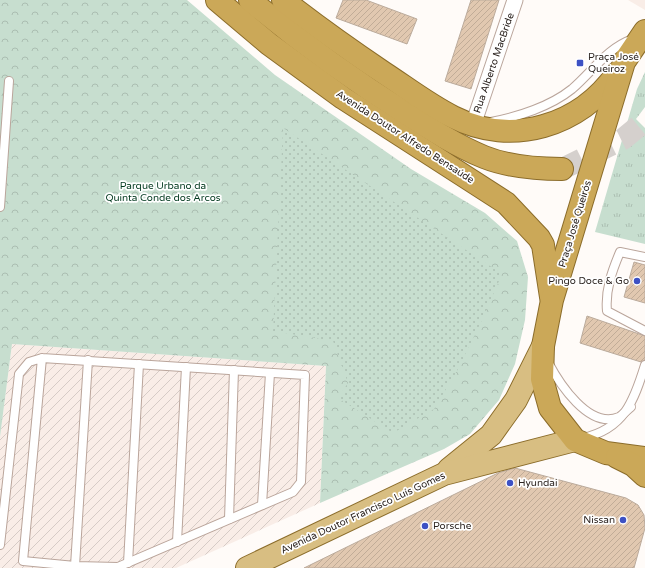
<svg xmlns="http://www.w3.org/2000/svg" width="645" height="568" viewBox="0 0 645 568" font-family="'Varela Round',sans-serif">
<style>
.built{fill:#f9ede7}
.industrial{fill:url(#industrial-furrows)}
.grass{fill:url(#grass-tufts)}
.forest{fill:url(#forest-crowns)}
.garden{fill:url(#garden-dots)}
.building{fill:url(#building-hatch);stroke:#bbab9c}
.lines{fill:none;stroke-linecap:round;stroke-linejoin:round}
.trunk-tunnel{stroke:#d5d0cd;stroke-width:22;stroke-dasharray:22 11;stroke-linecap:butt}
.service-casing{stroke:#baa59b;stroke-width:10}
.minor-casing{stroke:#baa59b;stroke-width:17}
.primary-casing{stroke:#8b6c2a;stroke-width:24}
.trunk-casing{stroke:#8b6c2a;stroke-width:24}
.service{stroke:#fff;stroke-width:8}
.minor{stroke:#fff;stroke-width:15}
.primary{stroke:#d8be82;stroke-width:22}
.trunk{stroke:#cba858;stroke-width:22}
.poi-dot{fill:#3d51c4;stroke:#fff;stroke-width:1.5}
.labels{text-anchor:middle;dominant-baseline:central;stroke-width:3.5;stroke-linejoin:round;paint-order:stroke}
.poi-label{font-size:10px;fill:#2c2420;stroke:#fff;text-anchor:start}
.street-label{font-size:10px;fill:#2c2420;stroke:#fff}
.park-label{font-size:10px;fill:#00381d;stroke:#fff}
</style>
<defs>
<pattern id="industrial-furrows" width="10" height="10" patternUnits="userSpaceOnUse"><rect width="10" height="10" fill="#f9ede7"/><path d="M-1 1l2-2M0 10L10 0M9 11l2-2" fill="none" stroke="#d6cbc6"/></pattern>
<pattern id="grass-tufts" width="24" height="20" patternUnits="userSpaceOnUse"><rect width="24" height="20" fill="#c7decf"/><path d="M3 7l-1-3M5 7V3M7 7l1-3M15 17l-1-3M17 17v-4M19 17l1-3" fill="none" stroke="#abbeb1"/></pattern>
<pattern id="forest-crowns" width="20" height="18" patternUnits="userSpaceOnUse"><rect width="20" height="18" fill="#c7decf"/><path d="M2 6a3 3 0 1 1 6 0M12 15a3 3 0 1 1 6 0" fill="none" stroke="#abbeb1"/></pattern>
<pattern id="garden-dots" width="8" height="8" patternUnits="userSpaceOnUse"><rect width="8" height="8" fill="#c7decf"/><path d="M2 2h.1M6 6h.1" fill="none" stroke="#abbeb1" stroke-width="1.8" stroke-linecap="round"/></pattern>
<pattern id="building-hatch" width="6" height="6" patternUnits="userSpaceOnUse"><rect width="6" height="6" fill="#e1c8b0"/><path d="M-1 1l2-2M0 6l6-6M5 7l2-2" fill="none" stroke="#c1ac97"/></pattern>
</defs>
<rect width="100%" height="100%" fill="#fffbf8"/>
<path class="built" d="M628,0H645V10Z"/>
<path class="industrial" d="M12,344L326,366L320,503L176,568H0V437Z"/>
<path class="grass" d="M645,72V107L636,119L645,128V244L595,232L637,89Z"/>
<path class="forest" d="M0,0H187L275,75L411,169L485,213L517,241L528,277L525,320L515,364L499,400L470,434L444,449L320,503L326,366L12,344L0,437Z"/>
<path class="garden" d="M283,128L502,274L483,318L457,371L434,409L393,433L338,398L348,383L333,341L273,331Z"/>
<g class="building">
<path d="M343,0H366L417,19L407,44L336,18Z"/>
<path d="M471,0H499L471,89L445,81Z"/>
<path d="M634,262L645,265V303L624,297Z"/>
<path d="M587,316L645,336V360L641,362L580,343Z"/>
<path d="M515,468L626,498L638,505L644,515L645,528L634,568H304L498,473Z"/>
</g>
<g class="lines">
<path class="trunk-tunnel" d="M562,169L623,139L645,121"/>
<g class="service-casing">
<g id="service">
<path d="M491,122C518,117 551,106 572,89C593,71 607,48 633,39"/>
<path d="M0,207L9,81"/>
<path d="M645,257L620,252C612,271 605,290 607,311L645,331"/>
<path d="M548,362C559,383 589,430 619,417C623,415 627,410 631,407"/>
<path d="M583,438C624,429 634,401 645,365"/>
<path d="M262,505L270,373"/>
<path d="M229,519L234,370"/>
<path d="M177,542L186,367"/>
<path d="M0,545L19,374L29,362L42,358L305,375L301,482L293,492L118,567L75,566L23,561L42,358"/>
<path d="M128,563L139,364"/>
<path d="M75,566L88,360"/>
</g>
</g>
<g class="minor-casing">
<path id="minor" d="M473,125L515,0"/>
</g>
<g class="primary-casing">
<g id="primary">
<path d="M449,469L491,435L516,400L543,346"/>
<path d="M247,568L444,474L575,440"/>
</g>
</g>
<g class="trunk-casing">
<g id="trunk">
<path d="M217,0L269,44L343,98L506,203L539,238L543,245L551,297"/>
<path d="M250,0C300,42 353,80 407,114C432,130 457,146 484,157C509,167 536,169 562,169"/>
<path d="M283,0C316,26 350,50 384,73C407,88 429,105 453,117C512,147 580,126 617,73"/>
<path d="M645,31L624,62L552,300L543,346L542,379L550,408L575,440L606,453L645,458"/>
<path d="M617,457L633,465L645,476"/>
</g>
</g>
<use href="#service" class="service"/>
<use href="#minor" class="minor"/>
<use href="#primary" class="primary"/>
<use href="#trunk" class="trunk"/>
</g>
<g class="poi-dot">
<rect x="576" y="59" width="8" height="8" rx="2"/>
<circle cx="637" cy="281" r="4"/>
<circle cx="510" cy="483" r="4"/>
<circle cx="623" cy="520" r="4"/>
<circle cx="425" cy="526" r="4"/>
</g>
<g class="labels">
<g class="poi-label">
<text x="588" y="57">Praça José<tspan x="588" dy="12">Queiroz</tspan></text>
<text x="629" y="281" text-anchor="end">Pingo Doce &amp; Go</text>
<text x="518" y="483">Hyundai</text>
<text x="615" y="520" text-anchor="end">Nissan</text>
<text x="433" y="526">Porsche</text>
</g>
<g class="street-label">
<text transform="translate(494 63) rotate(-71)">Rua Alberto MacBride</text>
<text transform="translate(405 137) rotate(33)">Avenida Doutor Alfredo Bensaúde</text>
<text transform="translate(575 224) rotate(-73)">Praça José Queirós</text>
<text transform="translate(363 513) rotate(-25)">Avenida Doutor Francisco Luís Gomes</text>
</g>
<g class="park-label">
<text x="163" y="186">Parque Urbano da<tspan x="163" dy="12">Quinta Conde dos Arcos</tspan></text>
</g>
</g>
</svg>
